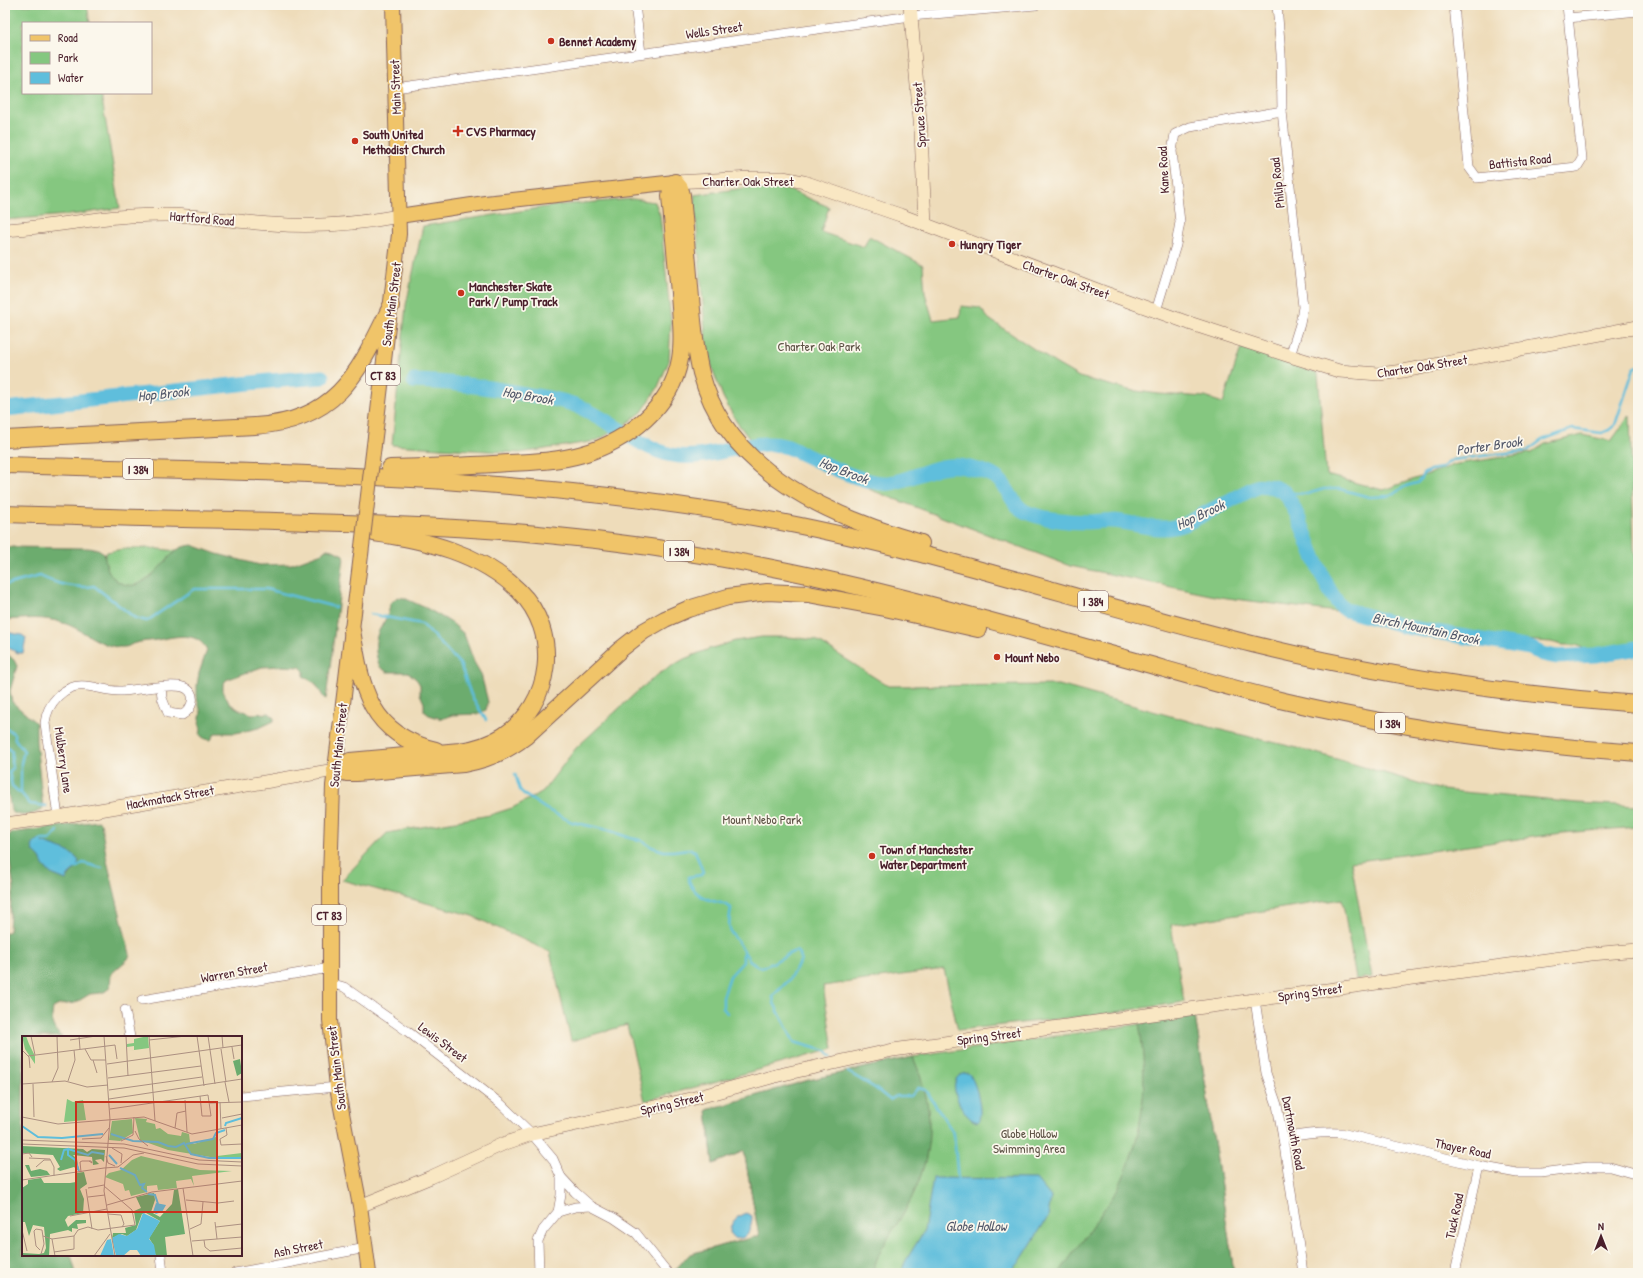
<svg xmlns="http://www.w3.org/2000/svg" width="1643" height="1278" viewBox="0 0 1643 1278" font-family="'Patrick Hand',sans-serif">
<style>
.green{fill:#85c780;stroke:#687356}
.forest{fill:#6cac6e;stroke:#5b664c;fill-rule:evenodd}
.water{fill:#5ebedc;stroke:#546e84}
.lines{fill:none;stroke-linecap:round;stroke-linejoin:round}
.stream{stroke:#5ebedc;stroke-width:2.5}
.river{stroke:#5ebedc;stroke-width:15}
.street-casing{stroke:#83615d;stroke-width:10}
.secondary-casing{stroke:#83615d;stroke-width:14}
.primary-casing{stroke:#83615d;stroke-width:16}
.highway-casing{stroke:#83615d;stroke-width:18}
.street{stroke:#fff;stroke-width:9}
.secondary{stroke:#f9e7c3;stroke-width:13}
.primary{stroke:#f0c469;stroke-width:14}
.highway{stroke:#f0c469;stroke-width:16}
.primary-bridge-casing{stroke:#83615d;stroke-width:16;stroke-linecap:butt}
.primary-bridge{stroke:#f0c469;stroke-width:14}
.poi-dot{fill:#c8321e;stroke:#fbf7ec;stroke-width:1.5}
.labels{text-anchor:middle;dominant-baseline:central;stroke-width:3.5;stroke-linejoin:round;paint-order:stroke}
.shield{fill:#fbf7ec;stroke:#7f6065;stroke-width:1}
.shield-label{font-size:12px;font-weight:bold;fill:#4a1f2b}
.street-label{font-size:13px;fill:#4a1f2b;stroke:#fbf7ec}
.poi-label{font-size:13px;font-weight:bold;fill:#4a1f2b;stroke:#fbf7ec;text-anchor:start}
.park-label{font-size:13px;fill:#5c5144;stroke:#fbf7ec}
.water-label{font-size:14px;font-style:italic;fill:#515769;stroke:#fbf7ec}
.inset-river{fill:none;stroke:#5ebedc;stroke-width:2}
.inset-road{fill:none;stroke:#ac9081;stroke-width:1}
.view{fill:#c8321e;fill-opacity:0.15;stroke:#c8321e;stroke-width:2}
.inset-edge{fill:none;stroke:#4a1f2b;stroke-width:2}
</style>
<rect width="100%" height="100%" fill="#fbf7ec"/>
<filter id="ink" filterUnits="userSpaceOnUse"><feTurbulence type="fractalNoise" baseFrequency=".025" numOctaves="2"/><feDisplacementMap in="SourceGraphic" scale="8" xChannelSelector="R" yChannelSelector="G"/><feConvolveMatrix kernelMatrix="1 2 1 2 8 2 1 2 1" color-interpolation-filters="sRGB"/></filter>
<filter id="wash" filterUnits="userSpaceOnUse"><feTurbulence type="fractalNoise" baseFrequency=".012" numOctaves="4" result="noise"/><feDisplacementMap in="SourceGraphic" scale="16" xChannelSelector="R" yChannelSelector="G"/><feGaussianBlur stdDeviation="0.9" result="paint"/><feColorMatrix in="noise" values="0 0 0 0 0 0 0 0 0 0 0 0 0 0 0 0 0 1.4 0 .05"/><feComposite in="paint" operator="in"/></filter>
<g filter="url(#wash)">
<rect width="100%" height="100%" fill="#eedcba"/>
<g class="green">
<path d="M5,5H87L90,23H23V93H101L120,208L78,214L5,220Z"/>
<path d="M751,187H772L789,190L829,207L821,232L864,247L869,236L923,265L925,293L933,320L960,317L961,306L980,308L989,319L1055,363L1079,377L1129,390L1159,394L1205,397L1223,403L1241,348L1318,373L1326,475L1383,490L1457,464L1531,453L1545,444L1582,435L1611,441L1630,415L1634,549L1638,571V654L1584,649L1577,645H1563L1551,642L1481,637L1407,624L1361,617L1344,613L1220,597L1070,566L871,490L837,470L792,451L755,446L736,421L723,397L712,368L706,340L694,195Z"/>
<path d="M633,199L655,202L660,215L671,322L669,361L657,389L642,412L626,424L596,441L520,453L392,445L406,305L423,226L559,205Z"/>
<path d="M150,548L177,551C165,562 152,578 137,585C121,593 96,565 107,552L123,549Z"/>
<path d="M762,637H789L816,640L888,686L1059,685L1221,730L1306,750L1442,790L1577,803L1638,806V827L1562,833L1351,862L1372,977L1356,979L1342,899L1171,925L1184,1002L1102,1014L958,1030L944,969L823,986L833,1049L645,1101L627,1025L571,1041L550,952L470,915L342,880L387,833L490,815L512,808L533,797L543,791L576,748L639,690L660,673L684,659L709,649L735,641Z"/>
<path d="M1195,1016L1234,1273H677L675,1270L690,1254L759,1236L744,1151L713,1164L707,1110L809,1080L913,1057Z"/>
</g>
<g class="forest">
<path d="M192,545L217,554L260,565L292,564L322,553L327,549L333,550L343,555L344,558L326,699L324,698L315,683L304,677V671L300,667L281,666L262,667L226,680L223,685V691L229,703L238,709L252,714L269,713L274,717V721L259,728L236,733H215L211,740L205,739L200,735L201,729L199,723L201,713L197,698V685L199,673L207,650C197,630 174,637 157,640C150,641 143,641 136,643C132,643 129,647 125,647C101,649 84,629 63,623C44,616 24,619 5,620V547L87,548L98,549L104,553C106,566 108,577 121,583C144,595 163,559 180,548C184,546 188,546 192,545Z"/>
<path d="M397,597L404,598L428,609L452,623L464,634L474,662L481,674L488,702L486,710L478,714L452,715L442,719L429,715L424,711V703L420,694V685L417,680L408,672H387L380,667C375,655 373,639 381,627C386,619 389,613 390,604Z"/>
<path d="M5,652L14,660L17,666L10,691L12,702L36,723V741L43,808C36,815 19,818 11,811L5,771Z"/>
<path d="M98,821L101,823L107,861L130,954L128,959L111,974L110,986L106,991L101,993L90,994L75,1003L59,1005L53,1008C51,1022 51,1027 62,1037H23V1255H71L76,1273H5V933L9,931L11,900L14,889L7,844L9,835L11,833ZM38,840L47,846L56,847L77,868L71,872L68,878C43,865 42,869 38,840Z"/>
<path d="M1195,1016L1234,1273H1059C1072,1255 1085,1236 1098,1218C1104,1209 1111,1200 1117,1190C1144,1139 1149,1081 1139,1024Z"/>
<path d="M913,1057C939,1116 933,1165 900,1219C890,1236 876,1254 873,1273H677L675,1270L690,1254L759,1236L744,1151L713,1164L707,1110L809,1080Z"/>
</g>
<g class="water">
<path d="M5,632L22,635L26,638L23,653H18L5,646Z"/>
<path d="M38,840C50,847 70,848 79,861L77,868L71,872L66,880L51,874L43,865L40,858L34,852L32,847L34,843Z"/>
<path d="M968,1073C976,1080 984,1113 978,1122C964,1122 939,1074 968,1073Z"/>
<path d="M933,1178L1036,1179L1051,1197L1048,1217L1019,1263L1009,1273H901L905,1262L924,1231Z"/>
<path d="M746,1213L749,1214L752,1216C752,1228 747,1242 733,1238L730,1232C730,1222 737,1216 746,1213Z"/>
</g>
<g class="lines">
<g class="stream">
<path d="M1283,492L1307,494L1324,489H1340L1369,497L1390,496L1406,486L1417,483L1420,480L1423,474L1430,470L1441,468L1452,460L1497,454L1527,451L1542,440L1572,429L1602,433L1609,430L1615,425L1634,368L1638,366"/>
<path d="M5,585L40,576C56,584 77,589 94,586L135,618L147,621L194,589H266L335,607"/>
<path d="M370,614L422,624L460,664L471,695L486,720"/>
<path d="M5,730L8,729L14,734L15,739L24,751L21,763V793L30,804L46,806"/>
<path d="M5,745L12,752L11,762L13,768L9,772L12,786L20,793"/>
<path d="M515,774L520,790L525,795L546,809L572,822L608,830L630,838L640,840L652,847L664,851H673L688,849L695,851L703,872L701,875L688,877C691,892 703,899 717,902C724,904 726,903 731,908C730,915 728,923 730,929C731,935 735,937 738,942C744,950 749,965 760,967C769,968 784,954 796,951L800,954L801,960L788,981L773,996L774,1003L794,1042L825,1051L831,1057"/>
<path d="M40,844V840H50L58,831"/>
<path d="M76,868L83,863L102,868"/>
<path d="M727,1013L723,1008V997L730,976L743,962V952"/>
<path d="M848,1072L875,1088L890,1100L896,1096H911L918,1088L926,1090L954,1134L958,1181"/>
</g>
<g class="river">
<path d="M414,381C452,382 488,387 525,394C542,397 559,399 575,405C609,418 636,447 672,455C711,463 751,435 788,447C812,458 865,486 890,483C916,479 938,461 964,467C976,469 994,473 1002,483C1010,492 1013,505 1024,511C1039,519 1070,522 1087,522C1095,522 1103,520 1111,521C1137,522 1159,534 1185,524L1256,487C1264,484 1278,487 1285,493C1288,496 1290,502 1293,507C1307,531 1324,597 1346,610L1406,627L1530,648L1542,654L1557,657L1595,655L1638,648"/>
<path d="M5,409L269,381L322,377"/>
</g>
</g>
</g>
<g filter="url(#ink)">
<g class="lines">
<g class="street-casing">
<g id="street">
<path d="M635,5L641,53"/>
<path d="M1277,5L1281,54L1282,111L1303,307L1300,324L1290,356"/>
<path d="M1454,5L1469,167L1477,178L1577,167L1582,159L1567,5"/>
<path d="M1568,18L1638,11"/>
<path d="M395,88L911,16L1036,5"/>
<path d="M1156,311L1176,245L1180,222L1172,151L1175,134L1190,127L1282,111"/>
<path d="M58,817L45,723C47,704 64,683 86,686C98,687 109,692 122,691C137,690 169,683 183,687C198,692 193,709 182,715L168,713L162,698L161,687"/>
<path d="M330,983L344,987L407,1031L501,1104L532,1134L553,1159L561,1177L575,1192L591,1206L614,1218L636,1233L668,1273"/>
<path d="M142,1000L330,968"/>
<path d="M1255,1000L1266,1073L1277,1105L1283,1138L1303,1273"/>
<path d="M125,1010L130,1037"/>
<path d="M241,1096L337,1087"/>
<path d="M1283,1138C1303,1134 1321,1132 1341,1133L1479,1166L1517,1173H1541L1588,1167H1610L1638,1175"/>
<path d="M558,1212L575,1207L591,1206"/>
<path d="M161,1255L163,1273"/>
<path d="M235,1273L366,1248"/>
<path d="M539,1273L538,1241L543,1230L558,1212L561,1195V1177"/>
<path d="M1455,1273L1479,1166"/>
</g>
</g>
<g class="secondary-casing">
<g id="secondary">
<path d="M910,5L921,132L925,225"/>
<path d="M675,182L752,178H784L804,182L900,215L1103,292L1189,323L1290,356L1339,371L1379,374L1403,371L1638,327"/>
<path d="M5,230C37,228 67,223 99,219C121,216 143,215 166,215C201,215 236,222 272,224C315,228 357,224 399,216"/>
<path d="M5,824L58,817L335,770"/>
<path d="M360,1206L431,1177L503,1144L532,1134L691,1099L779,1075L893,1050L1464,971L1591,954L1638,950"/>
</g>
</g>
<g class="primary-casing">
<g id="primary">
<path d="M399,216L485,203L675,182"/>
<path d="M374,445L399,234L393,5"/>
<path d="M361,555L333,786L330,878V1020L337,1087L360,1206L369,1273"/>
</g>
</g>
<g class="highway-casing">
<g id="highway">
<path d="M5,439L255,426C339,420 358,373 391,306"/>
<path d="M5,465C271,473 539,473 801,526C953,557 1101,607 1252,644C1378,675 1508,694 1638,704"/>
<path d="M390,468C429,467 468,466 508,463C533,462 559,461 583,454C627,441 672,407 680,359C684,337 680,315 679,293C676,260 673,228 670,196L671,189L675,182L680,188L682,195C685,229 688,263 691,298C693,323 695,348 701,373C727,472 831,517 921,543"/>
<path d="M5,514C83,516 160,519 238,520C338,523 438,525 538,534C615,541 692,552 768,567C896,592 1022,630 1147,664C1193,677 1238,690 1284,701C1400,728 1519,745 1638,753"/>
<path d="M352,630C361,688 370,735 436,750"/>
<path d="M335,770L347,773H356L463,764C487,760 507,751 525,737L621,649L644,631L665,619L688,609L728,597L767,592L808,594L885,608L978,629"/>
<path d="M335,770L350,761L460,751C475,749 490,744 503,736C553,704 561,632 519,591C481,553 425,540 374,533"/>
</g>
</g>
<use href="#street" class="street"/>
<use href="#secondary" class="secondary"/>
<use href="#primary" class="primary"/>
<use href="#highway" class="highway"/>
<g class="primary-bridge-casing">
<path id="primary-bridge" d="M361,555L374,445"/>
</g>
<use href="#primary-bridge" class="primary-bridge"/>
</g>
</g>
<g class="poi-dot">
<circle cx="551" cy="41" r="4"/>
<path d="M456 125h4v4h4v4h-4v4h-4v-4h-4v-4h4z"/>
<circle cx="355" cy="141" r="4"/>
<circle cx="952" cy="244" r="4"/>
<circle cx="461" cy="293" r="4"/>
<circle cx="997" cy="657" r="4"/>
<circle cx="872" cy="856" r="4"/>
</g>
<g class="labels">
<g class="shield">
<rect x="366" y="365" width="34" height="20" rx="3"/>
<rect x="123" y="459" width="30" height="20" rx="3"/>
<rect x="664" y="541" width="30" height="20" rx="3"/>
<rect x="1078" y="591" width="30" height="20" rx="3"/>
<rect x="1375" y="713" width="30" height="20" rx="3"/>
<rect x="312" y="905" width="34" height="20" rx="3"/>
</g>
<g class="shield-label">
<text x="383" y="375">CT 83</text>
<text x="138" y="469">I 384</text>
<text x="679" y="551">I 384</text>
<text x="1093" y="601">I 384</text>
<text x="1390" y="723">I 384</text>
<text x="329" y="915">CT 83</text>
</g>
<g class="street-label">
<text transform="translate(714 30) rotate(-8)">Wells Street</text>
<text transform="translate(395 87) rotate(-92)">Main Street</text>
<text transform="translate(919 115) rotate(-94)">Spruce Street</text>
<text transform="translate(1520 161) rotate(-6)">Battista Road</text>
<text transform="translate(1163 170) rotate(-93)">Kane Road</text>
<text x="748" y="181">Charter Oak Street</text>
<text transform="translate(1277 183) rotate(-96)">Philip Road</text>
<text transform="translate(202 218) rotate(5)">Hartford Road</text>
<text transform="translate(1066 279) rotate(20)">Charter Oak Street</text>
<text transform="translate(391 304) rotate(-83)">South Main Street</text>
<text transform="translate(1422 366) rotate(-9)">Charter Oak Street</text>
<text transform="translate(338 745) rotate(-84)">South Main Street</text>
<text transform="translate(64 760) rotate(82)">Mulberry Lane</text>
<text transform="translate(170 797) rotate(-10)">Hackmatack Street</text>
<text transform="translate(234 972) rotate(-10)">Warren Street</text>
<text transform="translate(1310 992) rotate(-8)">Spring Street</text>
<text transform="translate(989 1036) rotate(-7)">Spring Street</text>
<text transform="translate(443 1042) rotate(37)">Lewis Street</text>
<text transform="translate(336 1068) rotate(-97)">South Main Street</text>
<text transform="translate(672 1103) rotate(-13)">Spring Street</text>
<text transform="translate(1294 1133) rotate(79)">Dartmouth Road</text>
<text transform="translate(1463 1148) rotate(12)">Thayer Road</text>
<text transform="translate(1454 1216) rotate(-78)">Tuck Road</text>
<text transform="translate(298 1248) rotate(-11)">Ash Street</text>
</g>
<g class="poi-label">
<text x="559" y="41">Bennet Academy</text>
<text x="466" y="131">CVS Pharmacy</text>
<text x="363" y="134">South United<tspan x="363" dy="15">Methodist Church</tspan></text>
<text x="960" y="244">Hungry Tiger</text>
<text x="469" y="286">Manchester Skate<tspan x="469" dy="15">Park / Pump Track</tspan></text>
<text x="1005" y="657">Mount Nebo</text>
<text x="880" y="849">Town of Manchester<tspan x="880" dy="15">Water Department</tspan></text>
</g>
<g class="park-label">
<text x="819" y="346">Charter Oak Park</text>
<text x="762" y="819">Mount Nebo Park</text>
<text x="1029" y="1133">Globe Hollow<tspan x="1029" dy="15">Swimming Area</tspan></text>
</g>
<g class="water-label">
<text transform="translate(163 393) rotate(-6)">Hop Brook</text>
<text transform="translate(528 395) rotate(10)">Hop Brook</text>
<text transform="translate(1489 445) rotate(-8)">Porter Brook</text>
<text transform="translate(844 470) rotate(21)">Hop Brook</text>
<text transform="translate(1200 514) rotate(-25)">Hop Brook</text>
<text transform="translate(1426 628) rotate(12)">Birch Mountain Brook</text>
<text x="976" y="1225">Globe Hollow</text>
</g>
</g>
<g transform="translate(22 1036)">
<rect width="220" height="220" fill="#eedcba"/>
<path d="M0,0H4L7,8L13,20V28L3,13ZM126,0L127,12L105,15L112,14V10L105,11V8L112,7V3ZM45,63L51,66L61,64L64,84L42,86ZM113,82L125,83L124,86L133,88L134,93L138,92L146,98L159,100L160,96L167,98L168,106L172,108L194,101L195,120L220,117V122H194L146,114L118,104ZM110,83L111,97L98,105L87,104L90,85ZM119,120L178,134L210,135L170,140L172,150L169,143L154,145L155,152L136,154L135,149L125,150V156L109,160L107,154L103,155L101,148L83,141L87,137L99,134L110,124Z" fill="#85c780"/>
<path d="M218,23L220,37L215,40L211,25ZM0,110L61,113L65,116L70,113L83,114L82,126L79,123L73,124L77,128L71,129L70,121L51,119L55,123L57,135L52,131L38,135L35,133L38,131L31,119L0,117ZM3,129H7L9,135L18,133L25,135L28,139L9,141ZM62,136L65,148L58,153L62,163L61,177L46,180L43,184L46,191L54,184H64V187L55,188L56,193L50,192V196L46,194L28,198L27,220H0V214L1,217L17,218L22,217L24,212L22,191L11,189L7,200L3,186H0V152L6,148V144L19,142L22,147H48L54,146V137ZM156,153L163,198L143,201L145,220H134L132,215V210L127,202L138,185L124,177L120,178L114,194L105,200L100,198L90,202L91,197H104L103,192L114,189L112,175L119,172L114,161L132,157L133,164L129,176L138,181L150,168L152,154Z" fill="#6cac6e"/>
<path d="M134,167L144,169L140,176L134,178L131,176ZM121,177L138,185L127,203L132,209L134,220H119L115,214H108L101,220H94L90,202L97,198L105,200L115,193ZM89,203L92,220H78L85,204Z" fill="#5ebedc"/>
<path class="inset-river" d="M0,90L16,101L40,102L81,98M203,90L204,87L220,82M89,98L111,105L136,106L146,110L154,111L162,107L169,118L187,122H220M164,108L191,103L194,97L203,94M46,113L66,119L70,116L82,118M87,119L95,128M39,124L42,114L46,113V119L53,124L57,135M98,132L113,139L118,149L122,148L120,152L125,156M126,158L133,159L136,168"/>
<path class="inset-road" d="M9,0L13,19M57,0L58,13M82,0L88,84L82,155L93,220M104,0L106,40M127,0L133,85M175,0L182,50M186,0L193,48M200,0L201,12M48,4L74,0M127,4L164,0M210,11L212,23M63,13L69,24H84M199,13L204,46M0,14L7,21L8,32M6,20L93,9L95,23M71,24L75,37M85,28L220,9M86,42L179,30M46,45L53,24L52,14M30,46L36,32L35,0M203,46L207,66M0,48L43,45L65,51L86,49M11,48L12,81M87,54L180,41M87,63L220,43M163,64L165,96M198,66L199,93M188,67L220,66M88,73L186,59L189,80H180L178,60M0,81L36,88L122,81L170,98L220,89M200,82L220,78M153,92L155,77L164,75M204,92L205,99L198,103L199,109L220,108M113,95L117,103L126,110M60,103L79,102L87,92M0,104L102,108L177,124L220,126M99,105L111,99L112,81M0,108L102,112L176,128L220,130M90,112L100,118L99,127M0,118L7,117L10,121M84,120L86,127L93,130M7,122L28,123L32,131V140M14,131L22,124H28M82,132L96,131L111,119L122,117M59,136L58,126L60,125H69L70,127L67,125M0,144L82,132M66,152L82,149M161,152L171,220M64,153L70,193M66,161L83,159M164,164L196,167L212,165M85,169L130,156L220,145M86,178L99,179L102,188L100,191M48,180L85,173M193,186L195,203M194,191L220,188M168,193L179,188L181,166M0,194L5,215M21,200L30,203L52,200L56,194L66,191L76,194L113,189L110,174L82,150M30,203L33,220M182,204L183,211L188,215L220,212M170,205L220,201M18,214L14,210L12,195L14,193L20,194L22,208L19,218M32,216L52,213V200M72,220L88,198"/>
<path class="view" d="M54,66H195V176H54Z"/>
<rect width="220" height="220" class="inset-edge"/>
</g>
<rect width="1643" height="1278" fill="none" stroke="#fbf7ec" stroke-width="20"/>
<rect x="22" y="22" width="130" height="72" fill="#fbf7ec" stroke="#b4a19f"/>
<rect x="30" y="35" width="20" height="6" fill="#f0c469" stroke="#b4a19f"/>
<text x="58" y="42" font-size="12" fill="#4a1f2b">Road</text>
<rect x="30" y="52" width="20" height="12" fill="#85c780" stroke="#b4a19f"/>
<text x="58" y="62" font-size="12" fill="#4a1f2b">Park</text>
<rect x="30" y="72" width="20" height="12" fill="#5ebedc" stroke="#b4a19f"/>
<text x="58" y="82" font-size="12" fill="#4a1f2b">Water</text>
<g transform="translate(1601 1236)" stroke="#fbf7ec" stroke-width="3" paint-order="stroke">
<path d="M0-3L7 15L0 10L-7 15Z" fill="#4a1f2b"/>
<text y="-6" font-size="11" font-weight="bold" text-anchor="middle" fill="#4a1f2b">N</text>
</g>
</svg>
